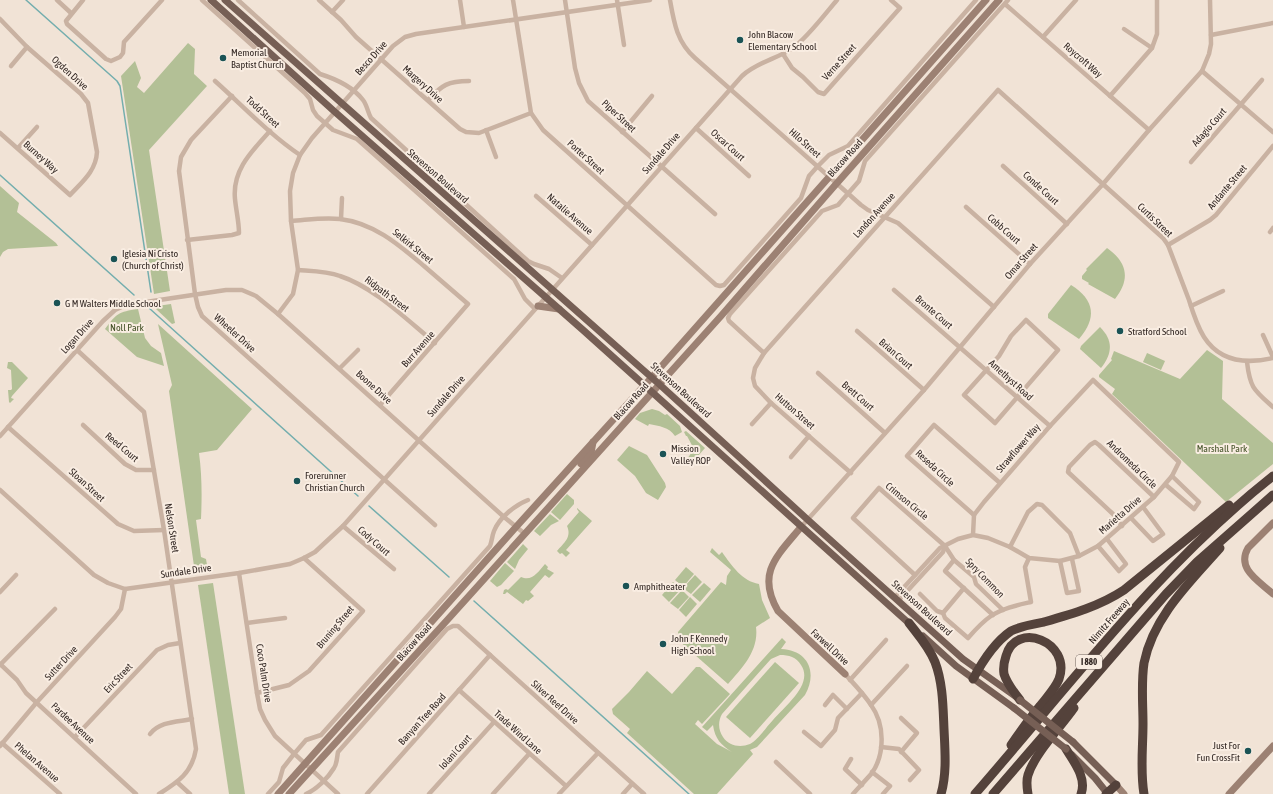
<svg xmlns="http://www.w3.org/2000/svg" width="1273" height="794" viewBox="0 0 1273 794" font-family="'Asap Condensed',sans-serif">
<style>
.green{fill:#b3c096;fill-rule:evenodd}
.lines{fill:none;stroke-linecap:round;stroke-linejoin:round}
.stream{stroke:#74aeae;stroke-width:1.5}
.street{stroke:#c9b2a2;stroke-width:4.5}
.secondary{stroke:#9c8173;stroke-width:7}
.primary{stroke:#765f55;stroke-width:7}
.highway{stroke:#54423b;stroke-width:9}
.primary-bridge{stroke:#765f55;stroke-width:7}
.poi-dot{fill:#1a5355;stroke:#f9ede2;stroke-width:1.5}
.labels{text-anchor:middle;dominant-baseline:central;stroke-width:4;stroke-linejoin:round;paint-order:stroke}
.shield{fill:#f9ede2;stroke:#6e635d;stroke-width:1}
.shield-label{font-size:9px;font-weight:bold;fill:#332824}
.poi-label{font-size:10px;fill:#332824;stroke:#f9ede2;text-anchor:start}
.street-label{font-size:10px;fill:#332824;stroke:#f9ede2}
.park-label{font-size:10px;fill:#445228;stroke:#f9ede2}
</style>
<rect width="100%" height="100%" fill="#f1e3d6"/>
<g class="green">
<path d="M188,43L195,49L194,74L207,86L149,150L170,291L154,294L121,76L135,61L141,78L137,87L144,93Z"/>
<path d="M0,186L19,203L17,212L56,243L58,246L8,249L3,252L0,257Z"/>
<path d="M1107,248C1127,262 1131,279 1115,299L1088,284L1089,283L1082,279V276L1087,270L1086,269Z"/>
<path d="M1071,285C1095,300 1097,318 1079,339L1048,318V314Z"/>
<path d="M171,304L175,323L172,324L156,309L157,306Z"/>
<path d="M138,309L145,338L151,346L161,353L164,366L137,357L105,329C117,313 118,312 138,309Z"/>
<path d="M158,324L252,409L217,450L199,453C202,475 202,497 201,519L196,520L201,557L206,559L208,571L195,573L169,391L172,385Z"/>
<path d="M1100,327C1113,340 1113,353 1101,368L1080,349L1081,346Z"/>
<path d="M1207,350L1223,361L1222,399L1273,443V464L1226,502L1112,394L1115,389L1099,377V375L1112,360L1111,359L1114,351L1180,379Z"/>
<path d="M1147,353L1165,361L1161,370L1143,362Z"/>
<path d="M8,362H12L28,378L12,396L11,398L14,399L10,403L9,402L8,390H11L12,389L11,370L7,368Z"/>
<path d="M652,409L659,411L665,415L667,414L680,426L682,432L675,436C669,427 659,426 649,424L648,426L635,419L640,413Z"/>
<path d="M686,431L705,448L691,464L685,462L694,449L687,436H686L684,432Z"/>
<path d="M629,446L647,455L665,483L666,487L658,500L646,493L635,476L617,460Z"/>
<path d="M567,494L574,500V504L560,520L551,512Z"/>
<path d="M577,508L592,521L566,550L570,553L566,557L562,553L560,554L557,551C564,543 572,537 567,526L579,512L577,509Z"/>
<path d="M550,514L559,521L551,525L540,536L534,531Z"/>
<path d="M523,544L528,549L519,560L515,569L507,562Z"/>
<path d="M712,548L719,555L722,552C732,566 742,581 759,584L762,600L770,618L756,627C759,651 742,668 728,684L678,640V632L721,582L726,585L727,576L731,570L710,552Z"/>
<path d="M505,563L514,571L501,585L497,587L490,581Z"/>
<path d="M545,564L548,567L547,569L554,573L549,578L545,575L530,592L534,596L528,601L526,600L523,604L507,592L505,594H503L504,590L506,589L508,590L521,577C532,582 538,572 545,564Z"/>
<path d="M686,567L694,574L683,587L675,580Z"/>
<path d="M695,575L702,582L691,594L683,588Z"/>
<path d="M673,582L681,589L669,602L662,595Z"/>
<path d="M213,583L245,794H229L198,585Z"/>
<path d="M704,583L711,589L700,602L692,595Z"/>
<path d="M682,590L689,597L678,609L670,603Z"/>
<path d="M690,597L697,604L686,617L679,610Z"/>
<path d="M782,638L786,642L781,649C808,650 818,672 805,695L757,747L750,750L753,754L717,794H694L627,733L630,729L613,714L612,709L629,692L647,671L672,694L696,667H700L730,694L702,724L698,720L695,724L717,744L732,752C721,745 715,739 713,725L707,731L702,727ZM780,655C789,655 796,657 801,665C814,684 785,706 773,720C767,726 758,740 750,744C740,748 729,746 723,737C718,730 718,721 722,714L771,659Z"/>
<path d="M775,662L799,683L750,738L726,717Z"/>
</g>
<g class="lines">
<g class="stream">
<path d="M26,0L117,81L120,86L151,292"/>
<path d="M0,175L134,295"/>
<path d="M149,308L358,496"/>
<path d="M369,506L449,577"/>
<path d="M474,601L689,794"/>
</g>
<g class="street">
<path d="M57,0L71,13"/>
<path d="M83,0L66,21L67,24L106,59L111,61L120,57L123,53L124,42L162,0"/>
<path d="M202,0L305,93L310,99L313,110L317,116L333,130L357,139L514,279L525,299L535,309"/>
<path d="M238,0L320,74C336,79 353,87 363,100C367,105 368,113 371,118L528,261L534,264L549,269L562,278"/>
<path d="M319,0L341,20L356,37L460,129L466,132L479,133L531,113"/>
<path d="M460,0L464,27"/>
<path d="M513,0L531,113L543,130L716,285L720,286L724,285L801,198L809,176L817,167L829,155L848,146L976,0"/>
<path d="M565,0L575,68L579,83L588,101L715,214"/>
<path d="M617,0L624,45"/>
<path d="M670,0C674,23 677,42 695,58L861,205L868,210L898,223L994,307"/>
<path d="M1005,4L1149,130"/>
<path d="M332,12L343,0"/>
<path d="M0,19L27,47L81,94L88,103L97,152C96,171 82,182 70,195L0,133"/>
<path d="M1124,29L1152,48"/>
<path d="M1211,35L1273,23"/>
<path d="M1043,37L1076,0"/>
<path d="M783,54L792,68L803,77L818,92L824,94L900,8L891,0"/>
<path d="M11,66L27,47"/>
<path d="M1202,71L1273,132"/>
<path d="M215,81C243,106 269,134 300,155"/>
<path d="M232,96L191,140L181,157L179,171L195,294L198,307L202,316L435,525"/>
<path d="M1110,96L1152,48L1157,34V0"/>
<path d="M428,100C442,85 448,81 469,81"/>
<path d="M696,128L749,176"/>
<path d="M486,130L496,157"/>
<path d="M622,132L652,96"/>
<path d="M18,148L37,127"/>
<path d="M1191,162L1262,80"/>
<path d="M1003,166L1067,224"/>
<path d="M536,196L592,245"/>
<path d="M966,207L1030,264"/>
<path d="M341,219L342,198"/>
<path d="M291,221C307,220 323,217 340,219C374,223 399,245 424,266C439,279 454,292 468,304L380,405"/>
<path d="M1270,232L1273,228"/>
<path d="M187,240L232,235L239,233C239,222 236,210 235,199C232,170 252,151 270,131"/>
<path d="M1168,245L1210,220L1216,215L1273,146"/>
<path d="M298,270C312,271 327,271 340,276C374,287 407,320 435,343"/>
<path d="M894,290L1050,426"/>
<path d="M1191,306L1223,291"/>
<path d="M278,314L293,294L298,270L291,221L290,191L293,173L300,155L312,138L393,46L405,37L416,34L650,0"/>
<path d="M1026,320L1058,350L995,423L964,395L999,356L1011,336Z"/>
<path d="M857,331L924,390"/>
<path d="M1263,335L1273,357"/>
<path d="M77,350L144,412L164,530L196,749C192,773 178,782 159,794"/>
<path d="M764,353L729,321L728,318L730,314L822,211L838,205L859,181L865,161L1008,0"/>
<path d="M1247,362C1250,388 1254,390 1273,407"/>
<path d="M340,368L358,350"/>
<path d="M818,373L885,433"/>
<path d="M752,424L771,403"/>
<path d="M83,425L125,464L136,470H154"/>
<path d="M8,427L118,524L134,531L164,530"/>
<path d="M0,436L103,321L115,310L126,305L226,290H242L256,296L278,314L504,517L525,534"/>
<path d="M791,457L809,436"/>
<path d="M851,473L771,403L755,386L753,378L755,368L764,353L998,90L1163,238L1168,245C1175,263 1182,282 1189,300C1193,313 1197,326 1204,337C1220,362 1247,364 1273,358"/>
<path d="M1166,485L1194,509L1199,502L1172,476"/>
<path d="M0,490L94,575L108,583L125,589L239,573L290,564L304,558L315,552L343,526L742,76C757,62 777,59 793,48C808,37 825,14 837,0"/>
<path d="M974,515L907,456L934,425L1000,483"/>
<path d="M1131,518L1153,541L1163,534L1143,507"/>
<path d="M343,526L394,569"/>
<path d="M1122,526L1113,514L1068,472L1069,467L1090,445L1095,442L1099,445L1154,497"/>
<path d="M801,527L924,390L1030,264L1103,184L1149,130L1202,71L1209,54L1211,44L1210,0"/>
<path d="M1098,546L1119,571L1126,564L1107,539"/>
<path d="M1010,547L1028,512L1037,504L1042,505L1070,533L1079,556"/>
<path d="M954,560L945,571L993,615"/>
<path d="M1060,561L1067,593L1079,591L1072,559"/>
<path d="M239,573L257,693L260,709L265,720L275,736L338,794"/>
<path d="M915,575L853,518L879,488L945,546L954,560L974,577L976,584L1003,610"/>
<path d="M0,592L16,575"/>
<path d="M920,594L937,611L943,613L945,618L968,638C975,630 982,622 991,616C1003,608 1018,605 1031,602L1025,567L1029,558"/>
<path d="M895,597L940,548L958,539L973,535L988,538L1010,547L1029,558L1060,561L1079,556L1098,546L1154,497L1172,476L1179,462L1093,380L1050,426L984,502L974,515L973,535"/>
<path d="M899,600L943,552L945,546"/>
<path d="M943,613L964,588"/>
<path d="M247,623L285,618"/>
<path d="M0,664L17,680L26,693L136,794"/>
<path d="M0,665L55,609"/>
<path d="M845,674C854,684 864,694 871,705C885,724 885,754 872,773C866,780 859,787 853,794"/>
<path d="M850,680L886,640"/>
<path d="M459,690L566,786"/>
<path d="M257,693L289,685L309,671L363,611L304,558"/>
<path d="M825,705L833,695L847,709"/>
<path d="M871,705L907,666"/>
<path d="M901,718L917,733L901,752"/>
<path d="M804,732L821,746L835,730L838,718L862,693"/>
<path d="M150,734C160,721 178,722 192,719"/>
<path d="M75,737L157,650L168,645L180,643"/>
<path d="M2,743L60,794"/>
<path d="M0,746L37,702L115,617L121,609L125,589"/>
<path d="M881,747L899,749L919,770L910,780"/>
<path d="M851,759L845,769L862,785"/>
<path d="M776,762L810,794"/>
<path d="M872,772L890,786L883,794"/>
<path d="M178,783L190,794"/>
<path d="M268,794L279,782L283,768L294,754L306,740L321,735L490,546C492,541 492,536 494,531C499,518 515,505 528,500"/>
<path d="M306,794C317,789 328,778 334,768C337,764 337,757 338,752L447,629L453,626H458L644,794"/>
<path d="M367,794L490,655"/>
<path d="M429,794L494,722"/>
<path d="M493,794L529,754"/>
<path d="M559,794L598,753"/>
<path d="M623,794L632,784"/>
</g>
<g class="secondary">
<path d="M538,306L559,309"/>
<path d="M581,464L591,453L593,442"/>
<path d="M1273,523L1248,548C1236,569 1259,581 1273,594"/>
<path d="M801,527C777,556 756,573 778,611L845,674"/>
<path d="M1116,785L1124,794"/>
<path d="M278,794L516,527L652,377L986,0"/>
<path d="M289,794L450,617L721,316L837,183L999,0"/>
<path d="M1229,794L1273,746"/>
</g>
<g class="primary">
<path d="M211,0L335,112L583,330L912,626"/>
<path d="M225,0L659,384L808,520L963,659L1015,696"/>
<path d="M923,636L956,666L1014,708"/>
<path d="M1073,742L1116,785"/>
<path d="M1072,755L1095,778L1107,793"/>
</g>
<g class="highway">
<path d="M909,623C919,636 929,647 935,662C943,683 943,707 944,729C945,751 947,773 941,794"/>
<path d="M973,679C982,662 995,642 1011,631C1021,626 1033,624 1044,622C1072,614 1100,606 1124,590L1229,505"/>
<path d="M1011,745C1020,732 1029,719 1040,706C1046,698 1055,689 1059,679C1072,642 1016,620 1006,656C1004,662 1003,668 1004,674C1007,684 1014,692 1020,700"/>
<path d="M1066,749C1074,762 1087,778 1081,794"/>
<path d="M975,794C1070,685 1159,566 1273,476"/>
<path d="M993,794L1166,594L1197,562L1273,495"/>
<path d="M1028,794C1027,788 1026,781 1028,775C1035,753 1060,728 1074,708"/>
<path d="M1106,794L1116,785"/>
<path d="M1144,794C1140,771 1143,747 1143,724C1143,704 1141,683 1144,663C1153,617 1190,582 1220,548"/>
</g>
<g class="primary-bridge">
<path d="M1020,700L1073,742"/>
<path d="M1014,708L1066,749"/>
</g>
</g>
<g class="poi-dot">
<circle cx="740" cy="40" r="4"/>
<circle cx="223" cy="58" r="4"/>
<circle cx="114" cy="259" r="4"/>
<circle cx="57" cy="303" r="4"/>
<circle cx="1120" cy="331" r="4"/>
<circle cx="663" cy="454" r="4"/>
<circle cx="297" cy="481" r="4"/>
<circle cx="626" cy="586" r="4"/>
<circle cx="663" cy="644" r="4"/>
<circle cx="1248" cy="751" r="4"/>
</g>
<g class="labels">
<rect class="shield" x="1076" y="655" width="26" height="14" rx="3"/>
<g class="shield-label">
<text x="1089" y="662">I 880</text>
</g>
<g class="poi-label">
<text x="748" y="34">John Blacow<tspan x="748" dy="12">Elementary School</tspan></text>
<text x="231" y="52">Memorial<tspan x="231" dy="12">Baptist Church</tspan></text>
<text x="122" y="253">Iglesia Ni Cristo<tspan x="122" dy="12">(Church of Christ)</tspan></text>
<text x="65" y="303">G M Walters Middle School</text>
<text x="1128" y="331">Stratford School</text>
<text x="671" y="448">Mission<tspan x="671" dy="12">Valley ROP</tspan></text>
<text x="305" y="475">Forerunner<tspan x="305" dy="12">Christian Church</tspan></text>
<text x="634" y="586">Amphitheater</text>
<text x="671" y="638">John F Kennedy<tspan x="671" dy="12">High School</tspan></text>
<text x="1240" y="745" text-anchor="end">Just For<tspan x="1240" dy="12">Fun CrossFit</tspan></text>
</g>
<g class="street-label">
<text transform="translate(371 58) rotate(-48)">Besco Drive</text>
<text transform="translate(1083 60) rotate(41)">Roycroft Way</text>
<text transform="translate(839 62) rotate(-48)">Verne Street</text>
<text transform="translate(70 73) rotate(42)">Ogden Drive</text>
<text transform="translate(423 84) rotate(42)">Margery Drive</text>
<text transform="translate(263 112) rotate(42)">Todd Street</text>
<text transform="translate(619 116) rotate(43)">Piper Street</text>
<text transform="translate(1209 127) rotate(-49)">Adagio Court</text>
<text transform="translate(805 143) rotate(42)">Hilo Street</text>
<text transform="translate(728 145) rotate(42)">Oscar Court</text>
<text transform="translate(661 153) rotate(-49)">Sundale Drive</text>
<text transform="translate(41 157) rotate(42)">Burney Way</text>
<text transform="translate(586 157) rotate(42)">Porter Street</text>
<text transform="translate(845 158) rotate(-48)">Blacow Road</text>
<text transform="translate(438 176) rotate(41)">Stevenson Boulevard</text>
<text transform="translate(1227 187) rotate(-50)">Andante Street</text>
<text transform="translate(1041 188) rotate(42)">Conde Court</text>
<text transform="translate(570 214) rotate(41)">Natalie Avenue</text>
<text transform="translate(874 215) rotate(-48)">Landon Avenue</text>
<text transform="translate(1155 220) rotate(44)">Curtis Street</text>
<text transform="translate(1004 229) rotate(41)">Cobb Court</text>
<text transform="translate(413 246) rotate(39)">Selkirk Street</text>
<text transform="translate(1021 261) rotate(-49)">Omar Street</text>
<text transform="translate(387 294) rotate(37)">Ridpath Street</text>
<text transform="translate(934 312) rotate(41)">Bronte Court</text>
<text transform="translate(235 333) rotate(42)">Wheeler Drive</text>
<text transform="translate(77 336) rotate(-48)">Logan Drive</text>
<text transform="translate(418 349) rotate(-49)">Burr Avenue</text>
<text transform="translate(896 354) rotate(41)">Brian Court</text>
<text transform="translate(1011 380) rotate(42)">Amethyst Road</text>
<text transform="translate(374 387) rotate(42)">Boone Drive</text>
<text transform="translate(681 390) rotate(42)">Stevenson Boulevard</text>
<text transform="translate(446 396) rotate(-49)">Sundale Drive</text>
<text transform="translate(858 396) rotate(41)">Brett Court</text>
<text transform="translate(631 401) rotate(-48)">Blacow Road</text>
<text transform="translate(795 411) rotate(41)">Hutton Street</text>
<text transform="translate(122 447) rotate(40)">Reed Court</text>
<text transform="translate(1018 448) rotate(-49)">Strawflower Way</text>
<text transform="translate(1132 464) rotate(44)">Andromeda Circle</text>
<text transform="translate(935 468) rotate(43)">Reseda Circle</text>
<text transform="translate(87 485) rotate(42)">Sloan Street</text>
<text transform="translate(907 501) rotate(40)">Crimson Circle</text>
<text transform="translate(1120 515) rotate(-41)">Marietta Drive</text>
<text transform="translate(172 528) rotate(81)">Nelson Street</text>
<text transform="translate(374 541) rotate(41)">Cody Court</text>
<text transform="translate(186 571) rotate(-8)">Sundale Drive</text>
<text transform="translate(985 578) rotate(46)">Spry Common</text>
<text transform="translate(922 608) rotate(42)">Stevenson Boulevard</text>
<text transform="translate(1109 621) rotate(-49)">Nimitz Freeway</text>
<text transform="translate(335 627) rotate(-50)">Bruning Street</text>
<text transform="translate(414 642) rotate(-48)">Blacow Road</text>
<text transform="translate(830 647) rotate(43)">Farwell Drive</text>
<text transform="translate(61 663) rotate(-47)">Sutter Drive</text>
<text transform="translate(264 673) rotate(81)">Coco Palm Drive</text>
<text transform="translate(118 678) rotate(-47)">Eric Street</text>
<text transform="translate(555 702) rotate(42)">Silver Reef Drive</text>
<text transform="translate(422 719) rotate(-48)">Banyan Tree Road</text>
<text transform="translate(73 723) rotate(43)">Pardee Avenue</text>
<text transform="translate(518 732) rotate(42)">Trade Wind Lane</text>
<text transform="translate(455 752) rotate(-48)">Iolani Court</text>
<text transform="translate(37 762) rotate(41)">Phelan Avenue</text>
</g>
<g class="park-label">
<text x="127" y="327">Noll Park</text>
<text x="1222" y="448">Marshall Park</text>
</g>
</g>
</svg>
